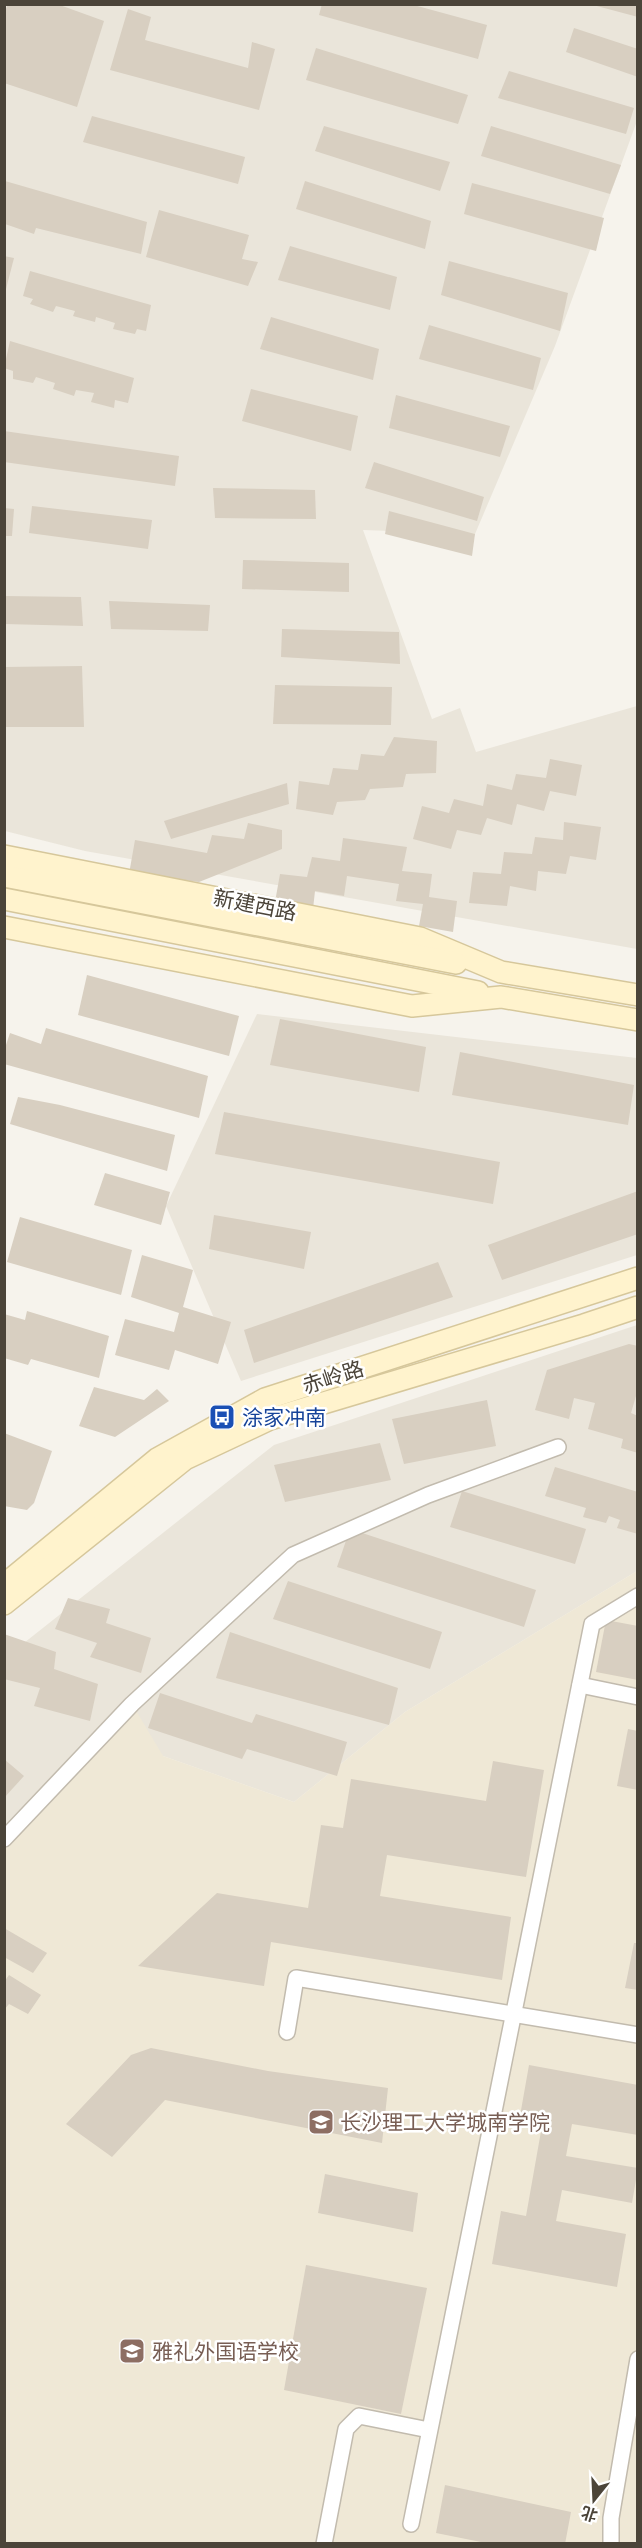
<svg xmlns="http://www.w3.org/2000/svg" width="642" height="2548" viewBox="0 0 642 2548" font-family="'Work Sans','Noto Sans SC',sans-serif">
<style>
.residential{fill:#eae5da}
.education{fill:#efe8d6}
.building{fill:#d8cfc1}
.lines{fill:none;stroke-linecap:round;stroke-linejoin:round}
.street-casing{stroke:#c2bbae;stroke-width:18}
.secondary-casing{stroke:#d6c79b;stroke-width:24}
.street{stroke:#fff;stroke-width:15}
.secondary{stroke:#fff3cd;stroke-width:21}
.labels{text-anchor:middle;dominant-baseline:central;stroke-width:5;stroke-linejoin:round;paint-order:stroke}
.street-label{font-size:21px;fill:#4b4439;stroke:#fff}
.transit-label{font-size:21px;fill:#164399;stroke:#fff;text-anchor:start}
.education-label{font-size:21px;fill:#785e54;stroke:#fff;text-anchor:start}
</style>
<rect width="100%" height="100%" fill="#f6f3ec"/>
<g class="residential">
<path d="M4,5H637V121L555,346L475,534L363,530L432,719L460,708L476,752L637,706V949L85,851L5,831Z"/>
<path d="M257,1014L637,1058V1255L241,1381L166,1206Z"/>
<path d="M637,1325V1571L405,1712L294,1802L163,1756L5,1831V1658L274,1445Z"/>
</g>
<path class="education" d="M637,1571V2543H5V1832L132,1704L163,1756L294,1802L405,1712Z"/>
<g class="building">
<path d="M8,4H57L104,21L77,107L4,83V14Z"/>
<path d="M322,4H410L487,25L478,59L319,15Z"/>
<path d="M593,4H638V17L593,5Z"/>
<path d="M128,9L151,17L145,40L248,68L252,42L275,49L259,110L110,70Z"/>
<path d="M574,28L638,49V77L566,52Z"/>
<path d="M316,48L468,95L458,124L306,80Z"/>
<path d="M509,71L634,108L626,134L498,98Z"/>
<path d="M92,116L245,157L238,184L83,142Z"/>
<path d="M324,126L450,162L440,191L315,151Z"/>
<path d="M491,126L621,165L610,194L481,156Z"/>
<path d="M5,181L147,222L141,254L36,228L34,234L5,224Z"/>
<path d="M305,181L431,221L425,249L296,209Z"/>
<path d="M472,183L604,218L596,251L464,214Z"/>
<path d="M159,210L249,235L242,259L258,262L248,286L146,257Z"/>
<path d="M290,246L397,277L390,310L278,280Z"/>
<path d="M4,256L14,258L5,293L4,292Z"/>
<path d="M449,261L568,293L560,331L441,295Z"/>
<path d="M30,271L151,305L146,331L137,329L135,334L113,329L115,323L96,317L95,322L73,316L75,311L56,306L53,312L30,304L33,299L23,296Z"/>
<path d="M271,317L379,349L373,380L260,349Z"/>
<path d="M429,325L541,358L533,390L419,359Z"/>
<path d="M10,341L134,378L128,403L115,400L114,408L91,402L94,393L76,390L74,396L53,389L55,383L36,377L33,383L13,379V371L4,368Z"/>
<path d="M251,389L358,416L351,451L242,421Z"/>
<path d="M396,395L510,426L500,457L389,428Z"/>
<path d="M4,431L179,456L175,486L4,462Z"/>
<path d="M374,462L484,497L477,521L365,488Z"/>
<path d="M213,488L315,490L316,519L215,518Z"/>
<path d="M32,506L152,520L148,549L29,533Z"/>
<path d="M4,508L14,509L12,536H4Z"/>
<path d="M389,511L475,534L472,556L385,534Z"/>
<path d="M243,560L349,563V592L242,589Z"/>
<path d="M4,596L81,597L83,626L4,624Z"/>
<path d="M109,601L210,605L208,631L111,629Z"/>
<path d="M282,629L399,632L400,664L281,657Z"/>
<path d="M82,666L84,727H4V667Z"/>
<path d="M275,685L392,687L391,725L273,724Z"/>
<path d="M394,737L437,741L436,773L406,774L403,787L370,789L365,800L337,802L333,815L296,809L299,781L329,785L333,768L358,770L361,754L384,756Z"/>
<path d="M550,759L582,765L576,796L550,791L544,811L517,804L512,825L487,818L481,835L457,830L451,849L413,839L422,806L449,813L454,799L483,806L487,784L512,790L516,774L546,778Z"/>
<path d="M287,783L289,804L171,839L164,821Z"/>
<path d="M564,822L601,827L596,860L570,856L566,874L538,871L536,891L510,886L507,906L469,903L473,872L501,874L504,852L532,854L535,837L563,840Z"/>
<path d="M248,823L282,830V849L199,882L129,874L135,840L207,853L212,835L244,839Z"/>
<path d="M343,838L407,847L402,871L432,874L429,897L457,901L453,932L419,926L423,904L396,901L399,884L347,876L344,896L315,891L313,909L275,902L280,874L307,877L312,857L340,861Z"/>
<path d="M87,975L239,1016L229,1056L78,1015Z"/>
<path d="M280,1019L426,1047L419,1092L270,1065Z"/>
<path d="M46,1028L208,1076L199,1118L4,1064V1051L10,1033L41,1044Z"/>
<path d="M460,1052L634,1085L628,1125L452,1095Z"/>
<path d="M18,1097L60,1105L175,1135L167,1171L10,1124Z"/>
<path d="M224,1112L500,1162L493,1204L215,1154Z"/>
<path d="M105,1173L170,1192L161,1225L94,1205Z"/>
<path d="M638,1191V1234L502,1280L488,1245Z"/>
<path d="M214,1215L311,1232L304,1269L209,1249Z"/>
<path d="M20,1217L132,1250L121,1295L7,1262Z"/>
<path d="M142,1255L193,1270L183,1307L231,1322L218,1364L175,1350L169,1370L115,1355L125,1319L174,1332L179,1313L131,1297Z"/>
<path d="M438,1262L453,1297L254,1363L244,1330Z"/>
<path d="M27,1311L109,1336L99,1378L31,1359L28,1365L4,1358V1314L25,1320Z"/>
<path d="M629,1344L638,1346V1389L631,1413L638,1416V1453L621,1448L623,1439L588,1429L595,1403L574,1398L569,1419L535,1410L547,1370Z"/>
<path d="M94,1387L144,1400L157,1389L169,1401L115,1437L79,1426Z"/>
<path d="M487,1400L496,1446L404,1464L392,1419Z"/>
<path d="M4,1433L52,1451L34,1503L27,1510L4,1506Z"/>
<path d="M380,1443L391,1480L285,1502L274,1465Z"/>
<path d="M555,1467L638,1492V1534L617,1528L620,1520L609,1516L606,1523L583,1517L586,1508L545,1496Z"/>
<path d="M462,1491L586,1529L575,1564L450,1527Z"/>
<path d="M350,1529L536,1590L524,1627L337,1567Z"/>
<path d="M288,1581L442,1632L430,1669L273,1619Z"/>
<path d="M68,1598L110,1609L106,1623L151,1638L141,1673L90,1657L97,1643L55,1629Z"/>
<path d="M606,1620L638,1626V1680L596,1672Z"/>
<path d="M230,1632L398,1688L389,1725L216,1678Z"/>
<path d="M4,1634L56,1652L54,1669L98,1684L90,1721L34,1706L40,1688L4,1679Z"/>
<path d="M160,1693L252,1723L256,1714L347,1742L337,1776L247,1749L242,1759L148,1728Z"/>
<path d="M628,1729L638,1731V1790L617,1786Z"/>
<path d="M4,1759L24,1776L4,1798Z"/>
<path d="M493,1761L544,1770L526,1877L387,1855L380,1896L511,1917L502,1980L271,1942L264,1986L138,1966L217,1893L308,1908L321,1825L343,1828L351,1779L486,1801Z"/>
<path d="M4,1928L47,1953L33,1973L4,1957Z"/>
<path d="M634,1943H638V1990L625,1988Z"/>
<path d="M9,1975L41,1995L28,2014L9,2004L4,2010V1982Z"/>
<path d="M151,2048L268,2071L388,2088L382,2143L165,2100L112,2157L66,2124L131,2055Z"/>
<path d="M529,2065L638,2085V2135L572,2124L566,2156L638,2168L632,2203L562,2190L556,2221L626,2234L617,2287L492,2264L501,2211L526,2216L543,2120L520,2116Z"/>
<path d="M325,2174L418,2193L413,2232L318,2213Z"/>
<path d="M306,2265L427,2288L401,2414L284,2390Z"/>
<path d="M445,2485L571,2512L565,2544H491L436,2533Z"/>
</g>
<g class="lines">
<g class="street-casing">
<g id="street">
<path d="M580,1685L638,1697"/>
<path d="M4,1839L132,1704L293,1555L428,1495L558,1447"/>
<path d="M287,2032L296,1978L638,2035"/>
<path d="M411,2524L592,1624L638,1596"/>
<path d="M324,2544L346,2429L359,2416L429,2430"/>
<path d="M611,2544V2518L638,2359"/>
</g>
</g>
<g class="secondary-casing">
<g id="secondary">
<path d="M4,856L420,938L501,972L638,995"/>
<path d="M4,876L456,963"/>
<path d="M4,899L478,992"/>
<path d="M4,927L412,1006L501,997L638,1020"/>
<path d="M4,1585L157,1459L265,1399L638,1278"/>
<path d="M4,1604L185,1459L270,1419L584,1325L638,1307"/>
</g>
</g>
<use href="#street" class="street"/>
<use href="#secondary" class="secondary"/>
</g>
<defs>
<g id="bus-square" transform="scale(1.35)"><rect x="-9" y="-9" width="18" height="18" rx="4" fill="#1a4fb4" stroke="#fff"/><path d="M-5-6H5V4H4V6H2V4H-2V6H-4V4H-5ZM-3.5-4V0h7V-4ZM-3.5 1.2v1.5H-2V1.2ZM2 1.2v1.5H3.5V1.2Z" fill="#fff"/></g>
<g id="university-square" transform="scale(1.35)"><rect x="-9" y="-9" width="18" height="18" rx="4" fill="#8d6e63" stroke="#fff"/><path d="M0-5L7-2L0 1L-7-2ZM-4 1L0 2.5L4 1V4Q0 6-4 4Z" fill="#fff"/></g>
<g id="school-square" transform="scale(1.35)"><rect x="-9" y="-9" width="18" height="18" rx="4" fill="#8d6e63" stroke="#fff"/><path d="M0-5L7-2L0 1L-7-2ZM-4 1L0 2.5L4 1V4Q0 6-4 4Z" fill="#fff"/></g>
</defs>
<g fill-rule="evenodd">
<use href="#bus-square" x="222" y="1417"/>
<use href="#university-square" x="321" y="2122"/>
<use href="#school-square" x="132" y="2351"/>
</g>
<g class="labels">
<g class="street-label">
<text transform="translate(255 905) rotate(11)">新建西路</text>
<text transform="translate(333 1377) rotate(-18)">赤岭路</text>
</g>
<g class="transit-label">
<text x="242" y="1417">涂家冲南</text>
</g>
<g class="education-label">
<text x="340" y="2122">长沙理工大学城南学院</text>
<text x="152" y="2351">雅礼外国语学校</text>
</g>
</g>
<rect width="642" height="2548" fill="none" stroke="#4b4439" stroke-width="12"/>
<g transform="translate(594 2500) rotate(198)" stroke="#ffffff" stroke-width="4.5" paint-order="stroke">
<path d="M0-4.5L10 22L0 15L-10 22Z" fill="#4b4439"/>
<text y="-9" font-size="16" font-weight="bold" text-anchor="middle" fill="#4b4439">北</text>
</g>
</svg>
